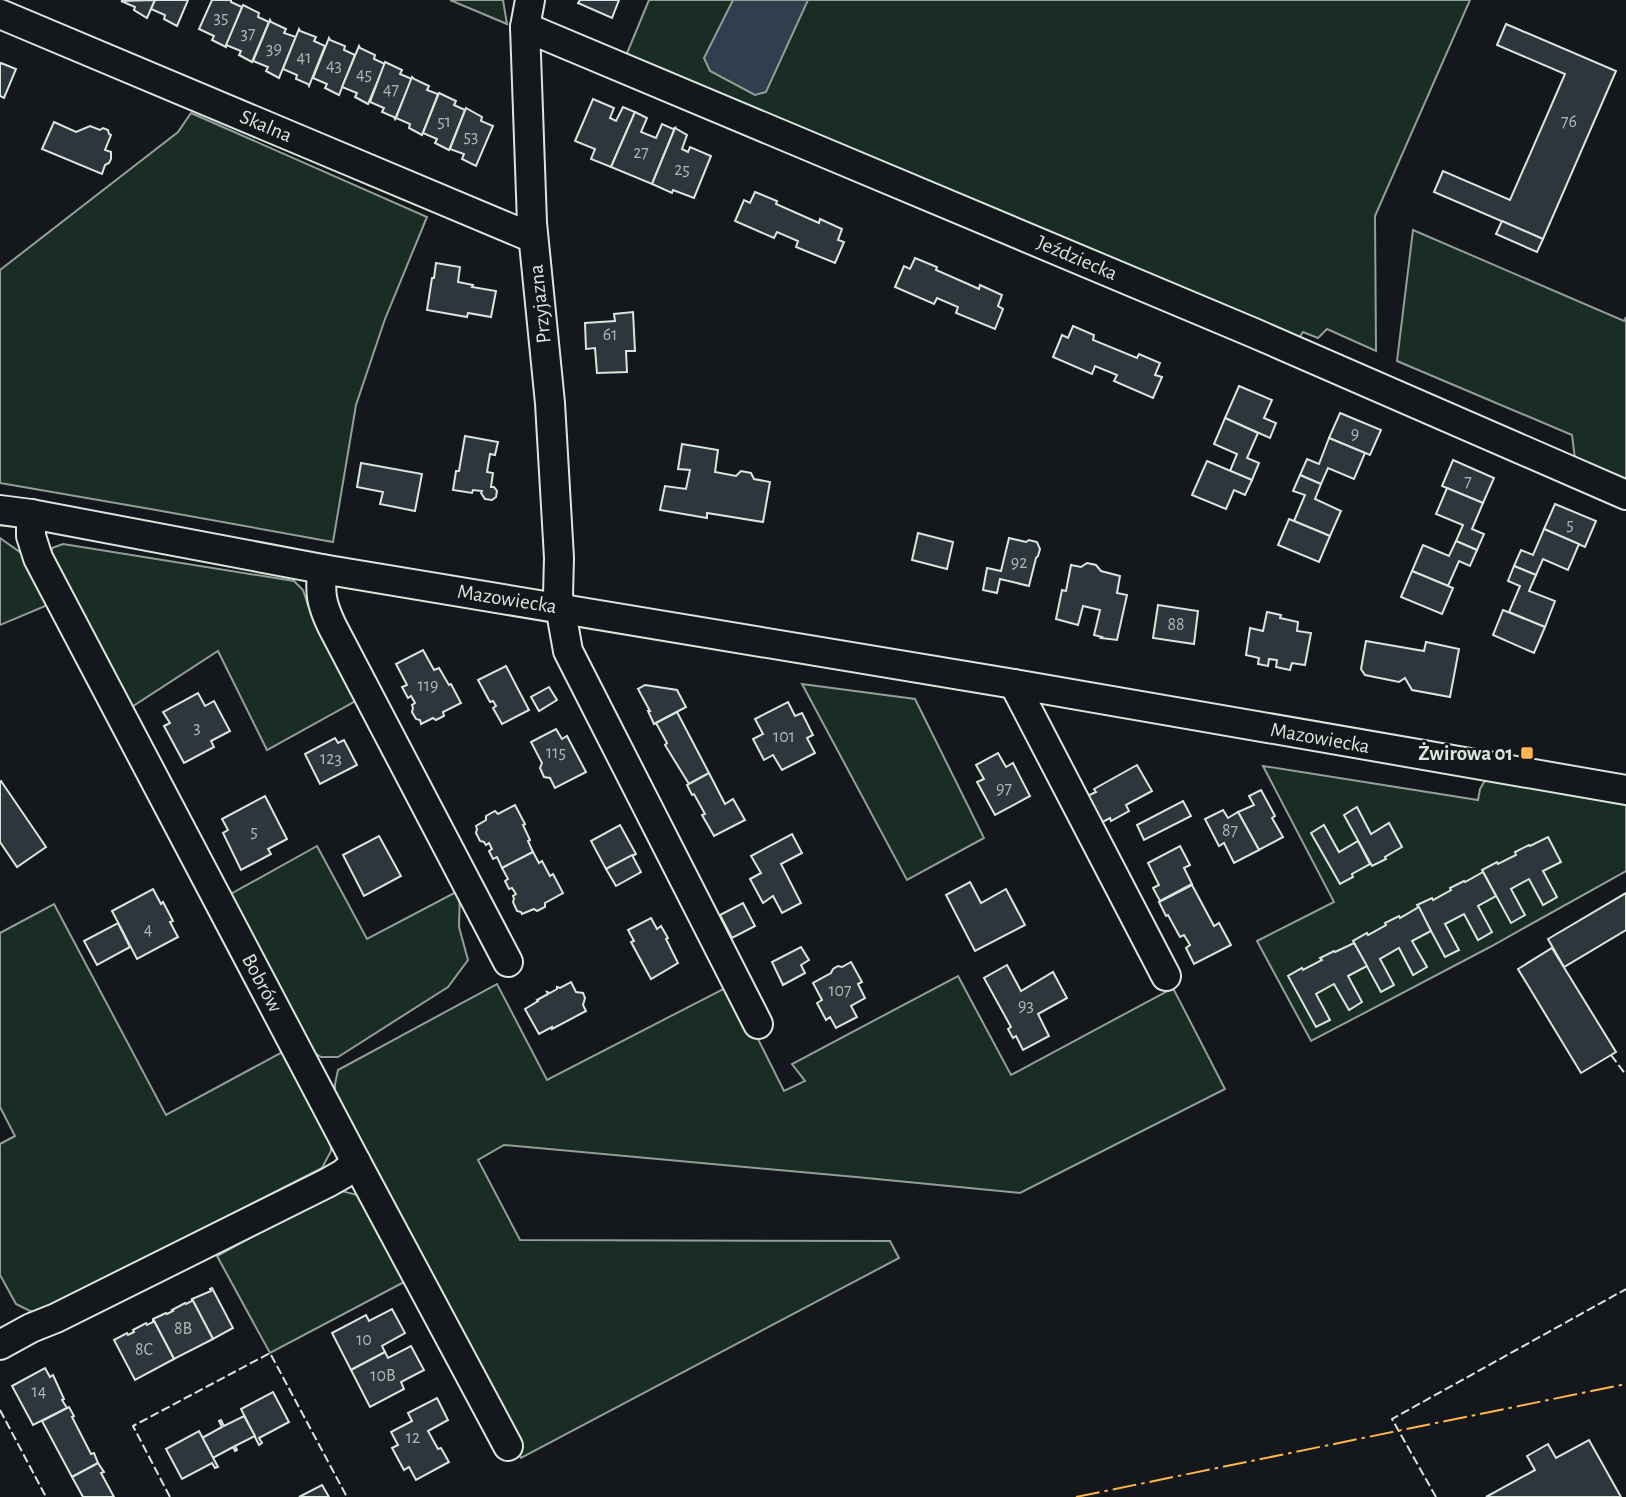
<svg xmlns="http://www.w3.org/2000/svg" width="1626" height="1497" viewBox="0 0 1626 1497" font-family="'Alegreya Sans',sans-serif">
<style>
.green{fill:#1a2d24;stroke:#939e99;stroke-width:2}
.water{fill:#2f3f4d;stroke:#939e99;stroke-width:2}
.building{fill:#2c363c;stroke:#d8e6dc;stroke-width:2}
.lines{fill:none;stroke-linecap:round;stroke-linejoin:round}
.minor-casing{stroke:#d8e6dc;stroke-width:32}
.minor{stroke:#14181c;stroke-width:28}
.fence{stroke:#d8e6dc;stroke-width:2;stroke-dasharray:9 3.5;stroke-linecap:butt}
.power{stroke:#ffb74d;stroke-width:2;stroke-dasharray:24 5 3.5 5;stroke-linecap:butt}
.poi-dot{fill:#ffb74d;stroke:#14181c;stroke-width:2.5}
.labels{text-anchor:middle;dominant-baseline:central;stroke-width:5;stroke-linejoin:round;paint-order:stroke}
.number-label{font-size:18px;fill:#adbab4}
.street-label{font-size:21px;fill:#d8e6dc;stroke:#14181c}
.poi-label{font-size:21px;font-weight:bold;fill:#d8e6dc;stroke:#14181c;text-anchor:end}
</style>
<rect width="100%" height="100%" fill="#14181c"/>
<g class="green">
<path d="M450,0H503L507,24Z"/>
<path d="M649,0H1470L1375,216L1376,351L1327,329L1318,338L1303,332L1297,341L625,58Z"/>
<path d="M191,113L427,217L385,319L356,405L333,542L156,510L0,483V270L178,132Z"/>
<path d="M1413,230L1624,321L1626,317V481L1575,459L1572,435L1397,361Z"/>
<path d="M0,538L24,555L50,604L0,625Z"/>
<path d="M63,544L294,581L303,590L308,605L359,699L267,750L218,651L130,708L51,560L52,548Z"/>
<path d="M802,684L915,699L984,838L907,880Z"/>
<path d="M1263,766L1478,800L1480,789L1484,782L1493,778L1626,803V871L1490,947L1311,1041L1257,941L1334,902Z"/>
<path d="M317,846L367,939L460,890L459,927L468,960L448,987L338,1057H321L307,1048L229,895Z"/>
<path d="M54,904L166,1115L286,1050L331,1136V1151L322,1168L39,1312L30,1311L16,1304L0,1275V1144L15,1136L0,1107V933Z"/>
<path d="M958,976L1011,1075L1173,988L1225,1089L1020,1193L856,1177L504,1145L478,1160L520,1240L890,1241L899,1258L521,1458L335,1104V1084L338,1070L497,984L547,1080L731,985L784,1091L805,1081L792,1064Z"/>
<path d="M338,1190L361,1196L406,1281L270,1353L217,1256Z"/>
</g>
<path class="water" d="M733,0H808L766,92L755,95L710,71L704,58Z"/>
<g class="building">
<path d="M155,0L147,18L134,10L135,7L121,1Z"/>
<path d="M155,0H188L177,26L164,19L165,15L151,9Z"/>
<path d="M212,0H231V2L242,7L226,47L212,40L214,36L199,29Z"/>
<path d="M580,0H619L612,18L578,3Z"/>
<path d="M243,5L259,13L258,17L269,22L252,62L239,55L241,51L226,45Z"/>
<path d="M270,20L271,22L286,29L284,33L296,37L279,78L266,71L268,67L253,61Z"/>
<path d="M1506,24L1616,71L1543,239L1434,192L1443,171L1510,200L1565,74L1497,45Z"/>
<path d="M299,29L300,31L316,37L314,41L325,46L309,86L308,84L296,79L297,75L283,69Z"/>
<path d="M329,38L330,40L345,46L344,50L355,55L339,95L325,88L327,84L313,78Z"/>
<path d="M359,46L360,48L375,55L374,59L385,64L368,104L355,97L357,93L342,87Z"/>
<path d="M385,62L402,70L400,74L412,79L395,119L394,117L382,112L384,108L370,102Z"/>
<path d="M1,63L16,69L4,98L0,96V65Z"/>
<path d="M412,77L414,79L429,86L427,90L438,94L422,135L409,128L410,124L396,118Z"/>
<path d="M439,93L456,101L454,105L465,110L449,150L435,143L437,139L423,133Z"/>
<path d="M593,99L614,108L610,118L616,121L623,107L635,112L611,167L591,159L595,149L575,141Z"/>
<path d="M466,108L482,117L481,121L493,126L476,166L462,159L464,154L450,149Z"/>
<path d="M635,112L647,118L641,132L656,138L662,124L673,129L675,128L652,184L611,167Z"/>
<path d="M54,122L76,132L90,126L100,130L103,128L108,130L109,134L111,135L105,150L111,152V159L109,163L105,165L102,174L42,149Z"/>
<path d="M675,128L687,135L682,149L688,152L690,147L711,156L694,198L673,190L672,193L652,184Z"/>
<path d="M755,192L777,201L776,204L819,223L820,219L842,229L838,240L844,242L835,263L796,247L798,241L777,232L774,238L735,221L744,200L750,203Z"/>
<path d="M1502,221L1543,239L1537,252L1496,234Z"/>
<path d="M915,258L937,267L936,270L968,284L979,289L980,285L1002,295L998,306L1003,309L995,329L956,313L958,307L937,298L934,304L895,287L904,266L910,269Z"/>
<path d="M436,263L460,267L458,282L473,285L472,287L496,291L491,317L468,313L467,317L427,310L432,278H434Z"/>
<path d="M633,312L635,351H626L627,372L597,373L595,348L586,349L585,323L615,321L614,314Z"/>
<path d="M1073,326L1094,335L1093,340L1137,358L1139,354L1160,363L1155,375L1162,377L1153,398L1114,381L1117,375L1095,366L1092,374L1053,357L1062,335L1068,338Z"/>
<path d="M1239,386L1272,400L1264,418L1276,423L1270,438L1225,418Z"/>
<path d="M1340,413L1381,430L1370,455L1329,438Z"/>
<path d="M1225,418L1258,433L1247,458L1259,463L1252,480L1230,471L1237,454L1214,444Z"/>
<path d="M465,436L498,442L495,455L490,454L487,472L493,473L491,487H494L497,491L496,497L492,500L485,499L481,493L482,491L473,490L472,493L453,490L456,471H459Z"/>
<path d="M1329,438L1365,453L1354,479L1328,468L1321,484L1300,475L1307,459L1319,464Z"/>
<path d="M682,444L718,450L715,472L736,476L741,471L751,473L754,479L770,482L763,522L707,513V518L660,510L665,486L686,489L690,470L678,469Z"/>
<path d="M1453,460L1494,478L1483,503L1442,486Z"/>
<path d="M1207,461L1252,480L1245,495L1234,490L1226,509L1192,495Z"/>
<path d="M361,463L422,474L415,511L380,504L383,492L357,487Z"/>
<path d="M1300,475L1321,484L1315,499L1341,511L1330,536L1294,521L1305,495L1293,491Z"/>
<path d="M1447,488L1483,503L1472,529L1484,534L1477,550L1456,541L1463,525L1436,514Z"/>
<path d="M1555,504L1596,521L1585,547L1544,529Z"/>
<path d="M1289,519L1330,536L1319,562L1278,545Z"/>
<path d="M1544,529L1579,544L1568,570L1543,559L1536,575L1514,566L1521,550L1533,555Z"/>
<path d="M918,533L953,542L947,569L912,560Z"/>
<path d="M1009,538L1026,542L1029,540L1037,542L1040,549L1038,556L1036,558L1029,586L1000,579L997,593L983,590L987,568L1001,571Z"/>
<path d="M1456,541L1477,550L1470,566L1459,561L1448,586L1412,571L1423,545L1449,556Z"/>
<path d="M1087,563L1096,565L1101,571L1120,576L1117,593L1127,595L1117,640L1101,638L1102,637L1094,635L1100,610L1083,606L1078,625L1056,619L1062,590L1066,591L1071,565L1081,567Z"/>
<path d="M1514,566L1536,575L1529,591L1555,601L1545,627L1509,612L1520,586L1508,581Z"/>
<path d="M1412,571L1453,588L1442,614L1401,597Z"/>
<path d="M1158,605L1198,611L1194,644L1153,638Z"/>
<path d="M1503,610L1545,627L1534,653L1493,635Z"/>
<path d="M1267,612L1281,615L1280,618L1298,622L1297,631L1311,633L1305,665L1292,663L1290,670L1276,667L1277,660L1269,659L1268,666L1258,664L1259,658L1246,655L1250,628L1263,631Z"/>
<path d="M1366,641L1424,651L1426,642L1459,649L1450,697L1412,690L1405,678L1399,682L1365,675L1361,669Z"/>
<path d="M423,650L434,670L439,668L449,685L451,684L461,703L443,712L444,716L436,720L433,718L421,724L420,720L416,719L412,712L413,708L412,705L415,703L411,696L408,698L402,687L407,685L396,664Z"/>
<path d="M506,666L529,710L502,724L493,708L496,706L493,701L490,702L478,680Z"/>
<path d="M645,685L677,690L686,707L654,724L648,711H650L638,689Z"/>
<path d="M549,687L557,700L539,711L531,697Z"/>
<path d="M198,693L205,706L214,701L230,731L211,741L214,747L184,763L164,726L170,723L163,712Z"/>
<path d="M788,702L795,716L802,713L813,735L807,738L815,753L782,770L773,755L764,760L753,739L763,734L755,719Z"/>
<path d="M677,712L709,773L689,784L665,745L667,743L656,723Z"/>
<path d="M556,729L562,739L567,736L586,772L555,788L550,778L544,777L540,768L542,763L531,742Z"/>
<path d="M335,738L338,743L344,740L357,765L320,784L305,754Z"/>
<path d="M998,753L1006,767L1013,763L1030,796L995,815L977,782L984,779L976,765Z"/>
<path d="M1137,765L1152,791L1126,805L1129,811L1111,821L1110,818L1099,824L1085,797L1096,792L1094,789Z"/>
<path d="M709,773L725,804L733,799L745,820L714,836L702,815L705,814L694,794L692,795L687,785Z"/>
<path d="M1,781L46,847L17,867L0,842V782Z"/>
<path d="M1261,790L1275,816L1272,818L1283,837L1259,850L1238,812L1254,805L1249,796Z"/>
<path d="M265,796L287,839L268,849L271,854L241,870L223,833L228,830L222,819Z"/>
<path d="M1183,801L1191,816L1144,840L1137,825Z"/>
<path d="M515,805L525,824L523,825L530,840L528,841L533,852L502,868L497,857L493,859L489,851L492,849L489,843L486,845L484,842L480,841L476,833L477,829L476,826L486,820V816L495,811L498,814Z"/>
<path d="M1357,807L1371,834L1389,823L1402,847L1385,857L1386,859L1372,866L1344,815Z"/>
<path d="M1223,810L1228,818L1238,812L1259,850L1234,863L1224,843L1219,846L1205,819Z"/>
<path d="M620,825L636,854L606,869L591,841Z"/>
<path d="M1324,825L1339,852L1358,841L1370,864L1352,874L1353,877L1340,884L1311,833Z"/>
<path d="M792,834L802,853L781,864L801,903L782,913L773,896L763,903L750,879L761,873L751,856Z"/>
<path d="M379,836L401,876L364,896L343,855Z"/>
<path d="M1548,837L1561,862L1543,871L1557,897L1543,905L1529,879L1511,889L1525,915L1511,923L1482,870L1497,862L1498,864L1516,855L1515,852L1529,845L1530,846Z"/>
<path d="M1180,846L1190,865L1184,868L1192,884L1160,901L1153,888L1159,885L1148,863Z"/>
<path d="M533,852L539,863L542,861L550,876L553,874L563,893L545,903V907L537,911L534,909L522,914L521,912L517,911L513,902L514,899L513,896L516,894L512,888L509,889L505,881L508,879L502,868Z"/>
<path d="M632,855L641,872L616,886L606,869Z"/>
<path d="M1483,872L1496,896L1478,906L1492,932L1478,940L1464,914L1445,924L1459,950L1445,957L1417,905L1432,898L1433,900L1451,890L1450,888L1464,881L1465,882Z"/>
<path d="M970,882L981,903L1006,889L1025,925L975,951L946,895Z"/>
<path d="M1192,885L1214,926L1219,923L1231,945L1194,964L1186,948L1190,945L1184,935L1180,937L1168,915L1166,916L1159,902Z"/>
<path d="M153,889L161,904L163,902L173,921L170,922L178,937L137,959L112,911Z"/>
<path d="M1626,893V930L1564,967L1548,939Z"/>
<path d="M743,903L755,926L732,938L720,915Z"/>
<path d="M1419,907L1431,931L1412,941L1427,967L1413,975L1399,948L1380,959L1394,985L1381,992L1353,941L1367,933L1368,935L1386,925L1385,923L1399,916L1400,918Z"/>
<path d="M651,918L657,929L661,926L668,938L666,939L678,963L651,979L631,942L634,941L628,930Z"/>
<path d="M118,923L130,947L97,965L84,941Z"/>
<path d="M1354,943L1367,966L1348,976L1362,1002L1349,1010L1334,984L1316,994L1330,1020L1316,1027L1288,976L1302,968L1303,970L1322,960L1320,958L1334,951L1335,952Z"/>
<path d="M801,947L809,960L801,965L805,973L783,985L772,962Z"/>
<path d="M1552,948L1616,1052L1581,1073L1518,969Z"/>
<path d="M851,962L862,982L858,984L865,998L851,1006L857,1017L836,1028L830,1017L826,1020L817,1003L822,1000L813,983L831,973L833,969L838,966L842,967Z"/>
<path d="M1007,965L1021,991L1053,972L1067,998L1038,1014L1049,1036L1023,1050L1016,1036L1013,1038L1008,1029L1011,1027L984,978Z"/>
<path d="M571,982L576,992L583,993L585,998L583,1005L586,1011L552,1029V1027L539,1034L525,1009L538,1001L537,1000L548,994L547,992L550,993L557,989V987L560,988Z"/>
<path d="M212,1288L233,1328L213,1339L192,1299L211,1291L210,1289Z"/>
<path d="M192,1299L213,1339L174,1359L153,1319L166,1313L167,1314L173,1311L172,1310L185,1303L186,1304L192,1301Z"/>
<path d="M392,1309L405,1333L382,1346L385,1352L351,1370L332,1333L366,1315L369,1321Z"/>
<path d="M153,1319L174,1359L135,1380L114,1340L127,1333L128,1335L134,1332L133,1330L146,1323L147,1325L153,1322Z"/>
<path d="M411,1346L424,1370L401,1382L404,1389L370,1407L351,1370L385,1352L388,1358Z"/>
<path d="M45,1368L50,1377L53,1375L64,1399L62,1400L67,1408L33,1425L12,1386Z"/>
<path d="M273,1392L289,1422L259,1438L262,1443L259,1445L241,1409Z"/>
<path d="M437,1398L448,1420L428,1431L438,1449L441,1448L449,1462L416,1480L409,1467L404,1470L392,1448L398,1445L391,1432L412,1421L408,1413Z"/>
<path d="M69,1407L74,1416L72,1417L91,1454L94,1453L98,1463L72,1477L42,1421Z"/>
<path d="M244,1416L255,1436L235,1446L237,1450L235,1451L233,1447L213,1458L202,1438L222,1427L219,1421L221,1420L224,1426Z"/>
<path d="M199,1431L218,1467L215,1468L212,1463L182,1479L166,1449Z"/>
<path d="M1589,1440L1621,1497H1486L1535,1470L1527,1456L1548,1444L1556,1458Z"/>
<path d="M98,1463L104,1472L101,1473L114,1497H83L72,1477Z"/>
<path d="M322,1485L329,1497H299Z"/>
</g>
<g class="lines">
<g class="minor-casing">
<g id="minor">
<path d="M530,0L525,27L532,223L550,403L559,558L558,595L568,651L758,1024"/>
<path d="M0,14L533,238"/>
<path d="M525,27L1254,333L1626,495"/>
<path d="M0,510L31,514L322,569L1014,684L1626,790"/>
<path d="M31,514V536L38,558L356,1162L508,1446"/>
<path d="M322,569C320,594 321,603 332,626L508,962"/>
<path d="M1014,684L1166,976"/>
<path d="M0,1345L31,1328L56,1318L327,1183L343,1174L356,1162"/>
</g>
</g>
<use href="#minor" class="minor"/>
<g class="fence">
<path d="M1611,1055L1626,1075"/>
<path d="M0,1410L46,1497"/>
<path d="M170,1497L133,1426L270,1353L347,1497"/>
<path d="M1436,1497L1392,1419L1626,1289"/>
</g>
<path class="power" d="M1076,1497L1626,1384"/>
</g>
<rect class="poi-dot" x="1520" y="746" width="14" height="14" rx="3.5"/>
<g class="labels">
<g class="number-label">
<text x="221" y="18">35</text>
<text x="248" y="34">37</text>
<text x="274" y="49">39</text>
<text x="304" y="58">41</text>
<text x="334" y="66">43</text>
<text x="364" y="75">45</text>
<text x="391" y="90">47</text>
<text x="444" y="122">51</text>
<text x="1569" y="122">76</text>
<text x="471" y="137">53</text>
<text x="641" y="153">27</text>
<text x="682" y="170">25</text>
<text x="610" y="335">61</text>
<text x="1355" y="434">9</text>
<text x="1468" y="482">7</text>
<text x="1570" y="525">5</text>
<text x="1019" y="563">92</text>
<text x="1176" y="625">88</text>
<text x="428" y="686">119</text>
<text x="197" y="728">3</text>
<text x="784" y="737">101</text>
<text x="556" y="753">115</text>
<text x="331" y="759">123</text>
<text x="1004" y="789">97</text>
<text x="1230" y="831">87</text>
<text x="254" y="832">5</text>
<text x="148" y="930">4</text>
<text x="840" y="991">107</text>
<text x="1026" y="1006">93</text>
<text x="183" y="1329">8B</text>
<text x="364" y="1340">10</text>
<text x="144" y="1350">8C</text>
<text x="383" y="1376">10B</text>
<text x="39" y="1392">14</text>
<text x="413" y="1438">12</text>
</g>
<g class="street-label">
<text transform="translate(266 126) rotate(23)">Skalna</text>
<text transform="translate(1077 258) rotate(23)">Jeździecka</text>
<text transform="translate(540 304) rotate(-96)">Przyjazna</text>
<text transform="translate(507 599) rotate(9)">Mazowiecka</text>
<text transform="translate(1320 738) rotate(10)">Mazowiecka</text>
<text transform="translate(262 983) rotate(62)">Bobrów</text>
</g>
<g class="poi-label">
<text x="1513" y="753">Żwirowa 01</text>
</g>
</g>
</svg>
